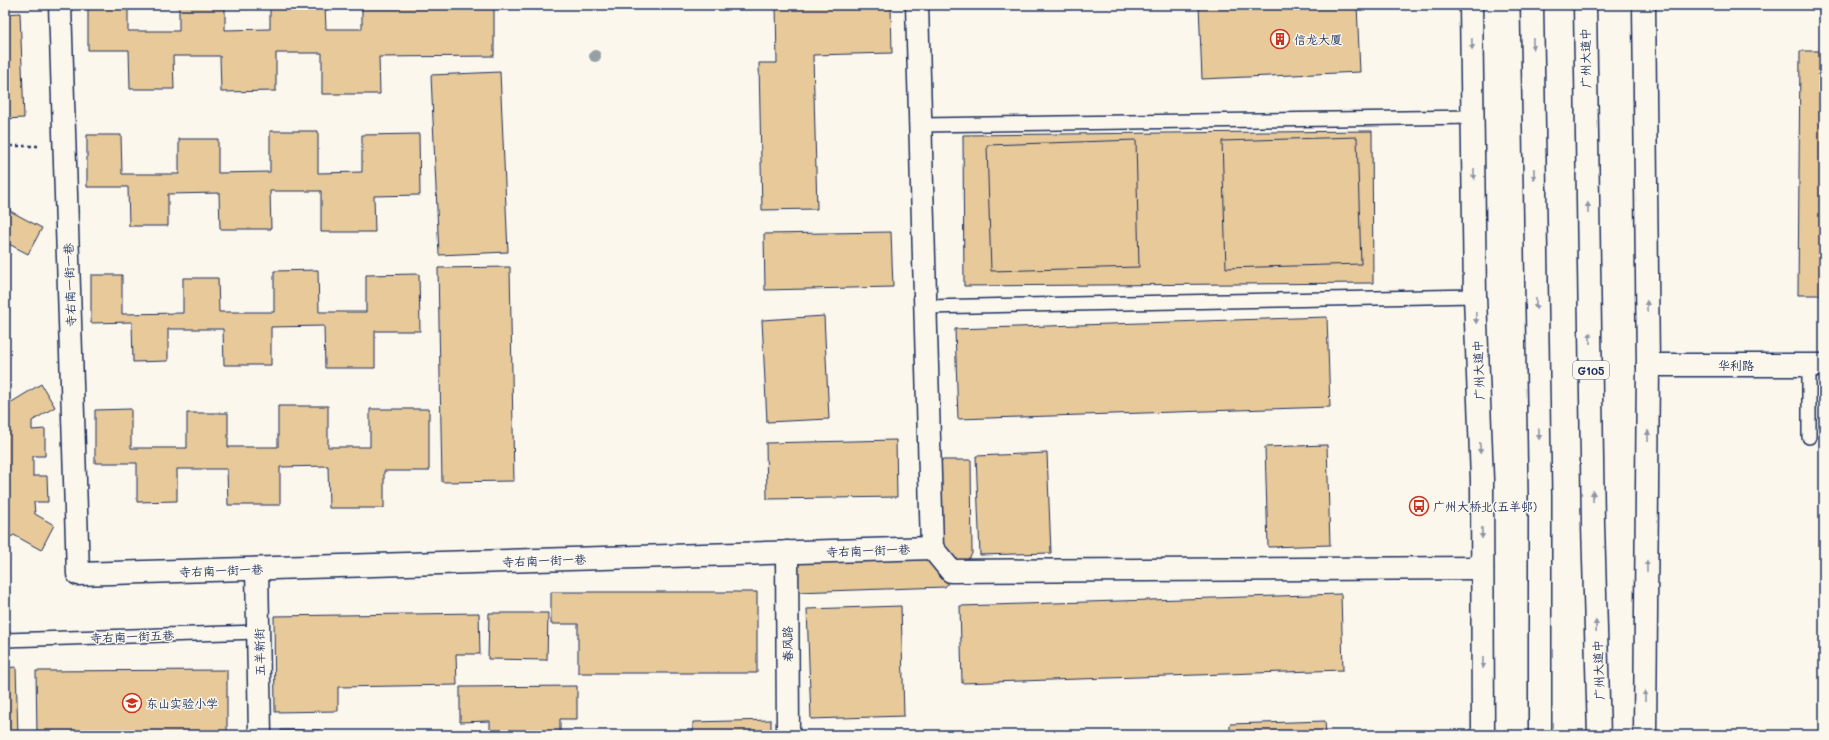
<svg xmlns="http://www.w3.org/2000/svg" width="1829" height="740" viewBox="0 0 1829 740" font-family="Mali,'LXGW WenKai TC',sans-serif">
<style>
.building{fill:#e7c99a;stroke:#1b2f5e}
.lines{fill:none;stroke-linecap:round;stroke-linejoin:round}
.lane-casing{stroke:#1b2f5e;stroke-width:16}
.street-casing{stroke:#1b2f5e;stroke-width:25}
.secondary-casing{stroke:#1b2f5e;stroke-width:25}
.primary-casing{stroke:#1b2f5e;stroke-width:25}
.highway-casing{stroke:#1b2f5e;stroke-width:25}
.path{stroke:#1b2f5e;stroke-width:2.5;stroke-dasharray:3 3;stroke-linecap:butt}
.lane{stroke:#fbf7ec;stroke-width:13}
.street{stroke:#fbf7ec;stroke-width:22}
.secondary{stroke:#fbf7ec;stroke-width:22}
.primary{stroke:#fbf7ec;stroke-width:22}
.highway{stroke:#fbf7ec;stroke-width:22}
.tree{fill:#96a0a4}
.oneway{fill:#8b93a5}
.labels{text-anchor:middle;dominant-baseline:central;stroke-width:3;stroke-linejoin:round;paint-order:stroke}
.shield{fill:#fbf7ec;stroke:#5e6b89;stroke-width:1}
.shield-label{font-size:11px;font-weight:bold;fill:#1b2f5e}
.poi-label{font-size:12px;fill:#1b2f5e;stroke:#fbf7ec;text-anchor:start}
.street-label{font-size:12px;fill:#1b2f5e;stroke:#fbf7ec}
</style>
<rect width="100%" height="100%" fill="#fbf7ec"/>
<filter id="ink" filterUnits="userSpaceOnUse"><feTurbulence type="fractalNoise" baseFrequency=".025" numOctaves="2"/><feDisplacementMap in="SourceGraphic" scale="8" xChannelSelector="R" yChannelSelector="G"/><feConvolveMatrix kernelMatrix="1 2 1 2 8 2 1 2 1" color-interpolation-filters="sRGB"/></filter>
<g filter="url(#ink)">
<g class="building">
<path d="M88,5H128V31H179V5H225V30L270,29V5H325L326,29H362V5H494V56L379,57L380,94H322V53H276V91L221,92L220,56H173L174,89H130L129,50H88Z"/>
<path d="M776,5H891L892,53L813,55L817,209L762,210L759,63H777Z"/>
<path d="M1199,5H1357L1360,72L1202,79Z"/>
<path d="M20,13L24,118L5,119V14Z"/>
<path d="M1800,51H1824V295H1798Z"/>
<path d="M500,72L508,252L439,255L431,75Z"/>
<path d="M270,131H318V173L362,172V135L419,134L420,195L374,196L375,232H321V191H270L271,229H220L219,193L168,194V226H129L128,187H87V135H121L122,174H179V139H218V173L270,172Z"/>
<path d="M1372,131L1373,283L964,286L963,135Z"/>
<path d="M1357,137L1361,264L1226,268L1222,141Z"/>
<path d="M1136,140L1139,267L991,271L987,145Z"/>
<path d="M5,165H8L10,211L42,228L28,254L5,242Z"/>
<path d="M891,232L893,287L765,290L764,234Z"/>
<path d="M510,267L514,481L442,482L438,268Z"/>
<path d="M318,270L319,312H366V275L419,274L420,331H375V368H325L324,326L271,327V365H224L223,329H168V361L133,362L132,322L91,323V275H122V314L183,313V278H218L219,312H274V271Z"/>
<path d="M824,316L829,419L767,422L762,320Z"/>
<path d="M1327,317L1330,407L958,419L955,329Z"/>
<path d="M41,384L55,407L32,421V430L45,429V456H33V476H47L48,502H34L35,514L54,525L41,550L14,535L5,540V509L7,507V503H5V400L10,403Z"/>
<path d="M278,406H328V447H370V409H429V471H384V508H329L328,466L280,467V505H228L227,469H177V501L137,502V463H95V410L131,409V448H187V413H228V447H278Z"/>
<path d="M896,440L897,497L767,499L766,443Z"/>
<path d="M1327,445L1330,545L1268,547L1265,447Z"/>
<path d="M1047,453L1051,553L980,555L976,456Z"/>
<path d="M937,460H971L972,554L945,587L796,592V558H922Z"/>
<path d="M551,592H757V673H578V624H551Z"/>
<path d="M1341,594L1343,670L962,683L960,606Z"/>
<path d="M901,606L904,716L811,719L807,609Z"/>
<path d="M479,613L480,654H456L457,685L338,687V711L275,712L274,616Z"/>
<path d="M489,613H548L547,660L488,659Z"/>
<path d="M16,667L18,735H5V668Z"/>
<path d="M227,670V735H37L36,671Z"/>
<path d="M577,686V719H560V735H490V721L460,722V687Z"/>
<path d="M771,720V735H693V722Z"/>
<path d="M1325,721L1326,735H1230V724Z"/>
<rect x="281" y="730" width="39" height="5"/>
</g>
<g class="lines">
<g class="lane-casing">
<g id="lane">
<path d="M920,125L1474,117"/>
<path d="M925,307L1475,296"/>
<path d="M1809,365V437"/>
<path d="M5,640L258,632"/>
</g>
</g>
<g class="street-casing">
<g id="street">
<path d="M60,5L78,574L932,548"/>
<path d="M917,5L932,548L951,571L1482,568"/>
<path d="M787,552L788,735"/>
<path d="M257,569L260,735"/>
</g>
</g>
<g class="secondary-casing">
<path id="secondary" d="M1648,365H1824"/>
</g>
<g class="primary-casing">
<g id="primary">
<path d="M1471,5L1475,296L1482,480L1483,735"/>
<path d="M1644,5L1648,365L1645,735"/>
</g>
</g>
<g class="highway-casing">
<g id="highway">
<path d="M1532,5L1540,495V735"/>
<path d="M1585,5L1593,524L1599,735"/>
</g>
</g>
<path class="path" d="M5,146H40"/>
<use href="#lane" class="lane"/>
<use href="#street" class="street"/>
<use href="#secondary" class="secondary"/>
<use href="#primary" class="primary"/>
<use href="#highway" class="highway"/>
</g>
<circle class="tree" cx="595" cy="56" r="6"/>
<defs><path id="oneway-solid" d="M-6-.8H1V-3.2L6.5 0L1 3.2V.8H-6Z"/></defs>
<g class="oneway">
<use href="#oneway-solid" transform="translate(1472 44) rotate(89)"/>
<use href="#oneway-solid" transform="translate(1533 44) rotate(89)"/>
<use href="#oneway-solid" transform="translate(1474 174) rotate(90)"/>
<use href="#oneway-solid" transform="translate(1534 174) rotate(89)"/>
<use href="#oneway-solid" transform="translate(1588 208) rotate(-91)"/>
<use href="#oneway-solid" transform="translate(1536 304) rotate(89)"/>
<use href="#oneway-solid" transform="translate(1647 306) rotate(-91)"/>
<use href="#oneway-solid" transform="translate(1476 318) rotate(88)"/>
<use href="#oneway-solid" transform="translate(1590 338) rotate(-91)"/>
<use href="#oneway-solid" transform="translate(1539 434) rotate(89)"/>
<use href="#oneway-solid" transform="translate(1648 436) rotate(-90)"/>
<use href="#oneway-solid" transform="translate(1480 448) rotate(88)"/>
<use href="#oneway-solid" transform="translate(1593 496) rotate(-91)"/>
<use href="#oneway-solid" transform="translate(1482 533) rotate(89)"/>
<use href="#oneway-solid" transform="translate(1647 566) rotate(-90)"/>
<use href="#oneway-solid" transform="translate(1596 626) rotate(-92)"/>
<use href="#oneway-solid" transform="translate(1483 663) rotate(90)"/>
<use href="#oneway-solid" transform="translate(1645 696) rotate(-90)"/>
</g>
</g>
<defs>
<g id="building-ring" transform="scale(1)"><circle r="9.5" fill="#fbf7ec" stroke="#c8321e" stroke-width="1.5"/><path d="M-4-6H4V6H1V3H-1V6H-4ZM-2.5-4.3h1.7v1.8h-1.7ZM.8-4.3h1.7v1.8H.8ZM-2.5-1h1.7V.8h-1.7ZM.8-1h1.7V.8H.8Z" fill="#c8321e"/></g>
<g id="bus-ring" transform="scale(1)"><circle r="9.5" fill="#fbf7ec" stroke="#c8321e" stroke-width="1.5"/><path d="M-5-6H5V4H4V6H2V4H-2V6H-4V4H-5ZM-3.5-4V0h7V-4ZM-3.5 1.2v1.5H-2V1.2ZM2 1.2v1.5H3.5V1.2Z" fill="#c8321e"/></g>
<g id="school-ring" transform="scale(1)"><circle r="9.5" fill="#fbf7ec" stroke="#c8321e" stroke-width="1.5"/><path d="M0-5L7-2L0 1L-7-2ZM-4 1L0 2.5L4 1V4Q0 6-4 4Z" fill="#c8321e"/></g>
</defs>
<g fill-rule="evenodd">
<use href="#building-ring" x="1280" y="39"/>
<use href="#bus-ring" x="1419" y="506"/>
<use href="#school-ring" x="132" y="703"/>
</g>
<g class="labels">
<rect class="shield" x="1573" y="361" width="36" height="18" rx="3"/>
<g class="shield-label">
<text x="1591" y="370">G105</text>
</g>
<g class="poi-label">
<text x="1294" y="39">信龙大厦</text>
<text x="1433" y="506">广州大桥北(五羊邨)</text>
<text x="146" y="703">东山实验小学</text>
</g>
<g class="street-label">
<text transform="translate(1585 58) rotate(-91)">广州大道中</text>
<text transform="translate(69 285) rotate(-92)">寺右南一街一巷</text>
<text x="1736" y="365">华利路</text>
<text transform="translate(1478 370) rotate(-92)">广州大道中</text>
<text transform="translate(868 550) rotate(-2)">寺右南一街一巷</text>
<text transform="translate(544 560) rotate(-2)">寺右南一街一巷</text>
<text transform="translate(221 570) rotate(-2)">寺右南一街一巷</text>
<text transform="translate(132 636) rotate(-2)">寺右南一街五巷</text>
<text transform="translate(787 644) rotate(-91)">春风路</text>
<text transform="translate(259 652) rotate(-91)">五羊新街</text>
<text transform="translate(1598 670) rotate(-92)">广州大道中</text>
</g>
</g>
<rect width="1829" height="740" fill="none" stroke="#fbf7ec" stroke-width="20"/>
<rect x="10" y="10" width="1809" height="720" fill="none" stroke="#1b2f5e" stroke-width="1.5" filter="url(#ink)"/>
</svg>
